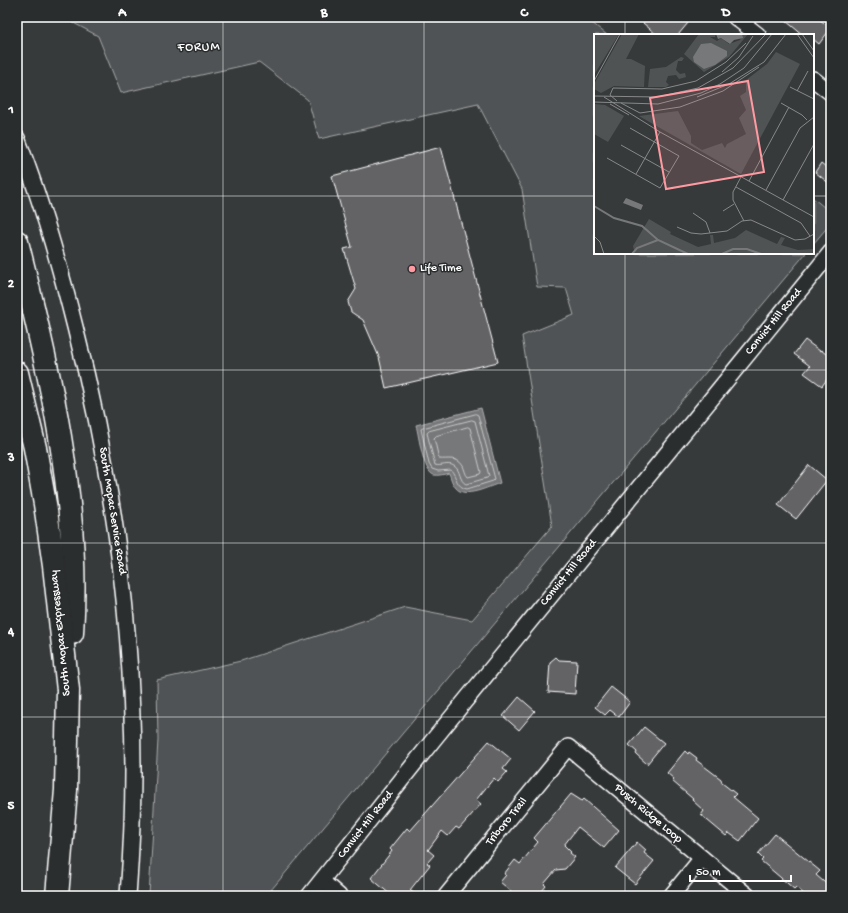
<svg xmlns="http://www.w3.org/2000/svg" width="848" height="913" viewBox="0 0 848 913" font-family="'Gochi Hand',sans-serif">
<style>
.green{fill:#505354;stroke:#a8a9aa}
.water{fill:#767879;stroke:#adaeaf}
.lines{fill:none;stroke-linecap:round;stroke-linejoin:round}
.shore{stroke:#c8c9c9;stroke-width:1}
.building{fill:#636465;stroke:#fff}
.minor-casing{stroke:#fff;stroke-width:18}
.highway-casing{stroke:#fff;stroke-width:25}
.minor{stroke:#2a2d2e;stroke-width:15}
.highway{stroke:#2a2d2e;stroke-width:22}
.grid{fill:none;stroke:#fff;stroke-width:1;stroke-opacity:0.55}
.poi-dot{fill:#ff9aa2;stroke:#2a2d2e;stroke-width:1.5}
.labels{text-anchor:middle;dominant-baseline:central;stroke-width:3;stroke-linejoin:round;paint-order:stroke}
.poi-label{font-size:12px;fill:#fff;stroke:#2a2d2e;text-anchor:start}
.street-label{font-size:12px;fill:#fff;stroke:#2a2d2e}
.neighbourhood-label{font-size:13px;letter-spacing:1px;fill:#fff;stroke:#2a2d2e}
.inset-river{fill:none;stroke:#767879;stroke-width:2}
.inset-road{fill:none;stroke:#878989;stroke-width:1}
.view{fill:#ff9aa2;fill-opacity:0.15;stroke:#ff9aa2;stroke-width:2}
.inset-edge{fill:none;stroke:#fff;stroke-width:2}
.neatline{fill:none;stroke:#fff;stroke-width:1.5}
.grid-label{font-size:13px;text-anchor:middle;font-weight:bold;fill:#fff}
</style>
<rect width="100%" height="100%" fill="#373a3b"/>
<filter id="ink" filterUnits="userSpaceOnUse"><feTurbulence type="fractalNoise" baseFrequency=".025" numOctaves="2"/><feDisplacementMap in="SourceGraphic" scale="8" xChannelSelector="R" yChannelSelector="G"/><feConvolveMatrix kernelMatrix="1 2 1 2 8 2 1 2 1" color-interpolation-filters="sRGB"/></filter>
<g filter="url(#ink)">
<g class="green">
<path d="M17,17H585L607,35H595V253H806L266,896H149L158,740L157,680L241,661L405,607L472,620L552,526L522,336L574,315L566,288L537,287L522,189L478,104L319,139L308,100L259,62L121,93L98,36L68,20Z"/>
<path d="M813,198L831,213V223L813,244Z"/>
</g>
<path class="water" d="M481,408L500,483C488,487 465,499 456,488C452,484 451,478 449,473C445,474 439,476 434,475C423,472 419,436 416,425Z"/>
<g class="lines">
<g class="shore">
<path d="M476,414L478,415L495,479L493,481L467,489C456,487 457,477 451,470L438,471L432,469L429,464L421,429L423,428Z"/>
<path d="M472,420L475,421L489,476L487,478L466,484C459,481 461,470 454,466C448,462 441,467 435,465L427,433L429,431Z"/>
<path d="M468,427L470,428L481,472L480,474L468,477C465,474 465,470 463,466C457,456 448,460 439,459L434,438L436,436Z"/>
</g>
</g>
<g class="building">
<path d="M636,17H681L688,23L678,35H657Z"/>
<path d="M781,17H816L831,28L819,44L813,39V35H803Z"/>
<path d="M441,147L498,362L386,388L379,357L363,320L351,312L348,302L356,289L344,249L352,247L332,176Z"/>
<path d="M821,163L831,171V185L815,172Z"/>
<path d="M805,340L820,351L821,350L831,358V374L822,386L804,373L810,366L794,354Z"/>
<path d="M809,465L827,480L796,519L778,505Z"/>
<path d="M556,657L559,660L577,661L575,694L548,692L550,662Z"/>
<path d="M611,687L630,702L619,717L610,710L605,715L595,707Z"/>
<path d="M519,697L535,711L519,730L503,716Z"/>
<path d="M644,727L664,743L647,764L636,754L637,752L629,745Z"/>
<path d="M489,741L511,759L503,769L507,772L498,782L494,778L476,800L481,804L459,829L456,827L448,836L442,831L428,850L434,855L427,863L430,865L410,890L417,896H392L371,878L392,851L390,849L407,828L410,831Z"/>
<path d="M685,751L688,754L689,752L697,758L696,760L721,779L722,783L736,794L733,797L758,818L740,841L729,833L726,836L701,815L704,811L692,800L693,799L672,781L674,779L667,773Z"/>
<path d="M571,794L582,801L584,799L619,830L604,848L578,827L564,845L571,852L570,853L575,857L565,869L556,870L544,884L546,886L538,896H517L500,882L506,875L504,874L515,860L520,864L538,842L534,838Z"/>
<path d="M775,834L820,871L816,875L831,888V896H806L796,887L794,889L761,861L763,859L758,854Z"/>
<path d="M637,842L646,850L644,853L654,861L635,884L615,868Z"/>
</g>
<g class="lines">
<g class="minor-casing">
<g id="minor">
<path d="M735,17L758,35"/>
<path d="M813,79L831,93"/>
<path d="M17,138C41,199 59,263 75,327C112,472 133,622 133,772C133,813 131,855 128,896"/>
<path d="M322,881L339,896"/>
<path d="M309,896L434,739L831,252"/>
<path d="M446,896L568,747L748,896"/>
<path d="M671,896L702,858"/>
</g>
</g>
<g class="highway-casing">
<g id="highway">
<path d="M17,242C49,368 81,503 72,633"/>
<path d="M17,373L35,448L45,504L54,566L68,690L66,790L57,896"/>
</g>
</g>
<use href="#minor" class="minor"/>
<use href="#highway" class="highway"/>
</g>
</g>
<path class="grid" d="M223,17V896M424,17V896M625,17V35M17,196H595M813,196H831M625,253V896M17,370H831M17,543H831M17,717H831"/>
<circle class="poi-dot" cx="412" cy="269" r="4"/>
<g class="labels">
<g class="poi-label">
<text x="420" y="269">Life Time</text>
</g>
<g class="street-label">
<text transform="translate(774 322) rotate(-51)">Convict Hill Road</text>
<text transform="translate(112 511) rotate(81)">South Mopac Service Road</text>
<text transform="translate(569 573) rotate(-51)">Convict Hill Road</text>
<text transform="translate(61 633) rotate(-96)">South Mopac Expressway</text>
<text transform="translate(648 814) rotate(40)">Pusch Ridge Loop</text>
<text transform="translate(507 822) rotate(-51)">Triboro Trail</text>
<text transform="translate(366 825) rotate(-52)">Convict Hill Road</text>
</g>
<g class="neighbourhood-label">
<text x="199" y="47">FORUM</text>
</g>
</g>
<g transform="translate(594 34)">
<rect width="220" height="220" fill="#373a3b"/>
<path d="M0,0H25L0,41ZM28,0H45L32,25H37L51,32L50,53L20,52L7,59L0,55V50ZM105,0H122L121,3H116L123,7L127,4L135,10L146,6L148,0H154L135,23L110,38L90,20ZM182,18L206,30L147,140L45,82L84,77L97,102V109L108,116L128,109L131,114L133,110L152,100L145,84L152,76L146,62L152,58V46L173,30ZM87,23L90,24L88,27H84L82,36L86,40L91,39L92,43L85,45L82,41L74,42L72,48L75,51L72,53H54L56,35L72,33ZM0,70L11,71L30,82L14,108L0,100ZM55,185L77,198L76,200L104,213L117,210L116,201H119L120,209L141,204L152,196L183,210L187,203L191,204L187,211L204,216L220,215V220H41L39,212Z" fill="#505354"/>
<path d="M122,0H148L149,4L140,6L136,10L127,4L124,5ZM117,9L133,17V22L121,31L110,35L100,28L99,23L107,10ZM32,164L49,171L47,176L29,169Z" fill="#767879"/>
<path class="inset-river" d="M0,172L20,184L48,192L64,206L94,220M38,220L43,214L64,206M128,220L139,215H153L167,220"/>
<path class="inset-road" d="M203,0L220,24M208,0L220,17M170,28L192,0M128,38L145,23L159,2M0,47L26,0M196,53L220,65M203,57L214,37M0,62L63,63L104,54L139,34L172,0M10,63L66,98L220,183M103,63L135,50L170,28M23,67L16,61L19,54L68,55L102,47L132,28L152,9M0,68L64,70L107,59L126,50L150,34L178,0M27,69L46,79L86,73L129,57L165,33M187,69L208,81L213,86M16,70L35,81M27,111L75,138M13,124L66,154L85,122L36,94M42,140L66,98M147,143L139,158V166L150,187M155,147L195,73M142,153L207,189L216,202M172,156L206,94L220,83M189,166L220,110M129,177L140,170M99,179L112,188L116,199M83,193L97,199L107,200L133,197L148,187L157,186L201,206L211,205L220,200M0,202L6,208L10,220"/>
<path class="view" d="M154,47L170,138L72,155L56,64Z"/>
<rect width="220" height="220" class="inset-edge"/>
</g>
<rect width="848" height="913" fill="none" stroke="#2a2d2e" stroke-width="44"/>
<path d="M690 875v6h101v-6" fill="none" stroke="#ffffff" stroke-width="2"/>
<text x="696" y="875" font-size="12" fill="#ffffff" stroke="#2a2d2e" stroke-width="3" paint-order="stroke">50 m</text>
<rect x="22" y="22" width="804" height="869" class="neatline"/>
<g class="grid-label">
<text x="122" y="16">A</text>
<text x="324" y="16">B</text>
<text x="524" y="16">C</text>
<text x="726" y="16">D</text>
<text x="11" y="113">1</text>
<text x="11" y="287">2</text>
<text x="11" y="461">3</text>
<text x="11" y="635">4</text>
<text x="11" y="809">5</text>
</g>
</svg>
